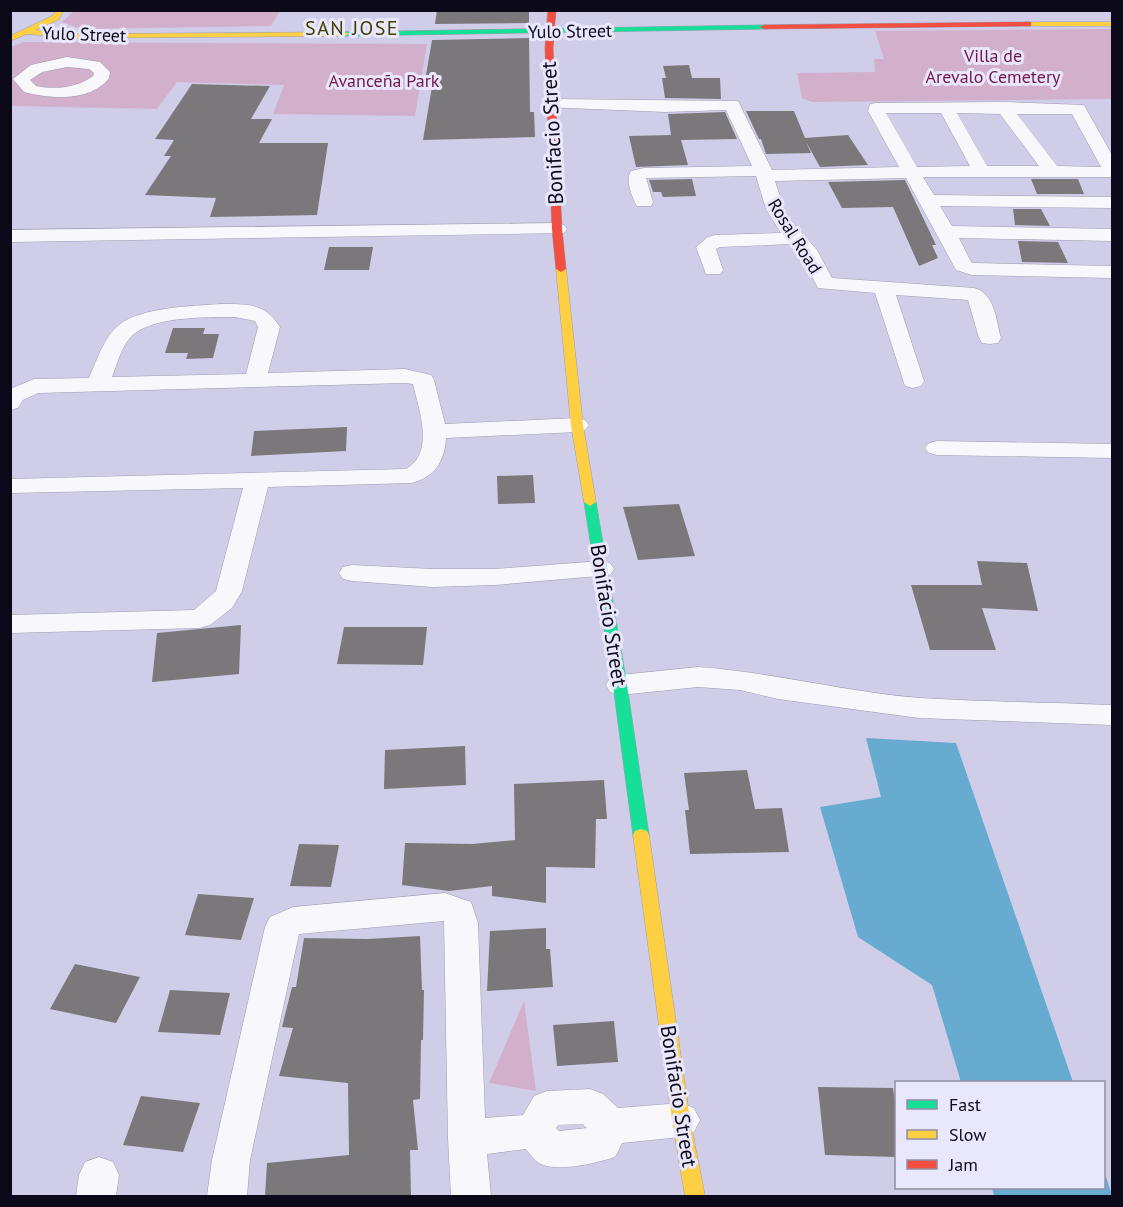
<svg xmlns="http://www.w3.org/2000/svg" width="1123" height="1207" viewBox="0 0 1123 1207" font-family="'PT Sans',sans-serif">
<style>
.green{fill:#d2b0cc}
.water{fill:#68abd0}
.building{fill:#7a787b}
.lines{fill:none;stroke-linecap:round;stroke-linejoin:round}
.street-casing{stroke:#9e9cb1;stroke-width:1}
.fast-casing{stroke:#9e9cb1;stroke-width:1}
.slow-casing{stroke:#9e9cb1;stroke-width:1}
.jam-casing{stroke:#9e9cb1;stroke-width:1}
.street{fill:#f8f8fc;fill-rule:evenodd}
.fast{fill:#16e098;fill-rule:evenodd}
.slow{fill:#ffcf43;fill-rule:evenodd}
.jam{fill:#f24e42;fill-rule:evenodd}
.labels{text-anchor:middle;dominant-baseline:central;stroke-width:6;stroke-linejoin:round;paint-order:stroke}
.far-street-label{font-size:18px;fill:#0c091a;stroke:#e9e7fc}
.far-park-label{font-size:18px;fill:#73164d;stroke:#e9e7fc}
.far-quarter-label{font-size:20px;letter-spacing:1.5px;fill:#3f3f00;stroke:#e9e7fc}
.street-label{font-size:21px;fill:#0c091a;stroke:#e9e7fc}
</style>
<rect width="100%" height="100%" fill="#d0cde9"/>
<g class="green">
<path d="M74,11V10L280,11L271,26L82,29L62,22Z"/>
<path d="M1112,29V99L812,102L802,98L797,73L875,72L874,59H884L875,31Z"/>
<path d="M23,42L427,44L415,116L273,114L284,85L177,82L157,109L11,106V47Z"/>
<path d="M524,1001L536,1091L489,1083Z"/>
</g>
<g class="water">
<path d="M866,738L956,743L1073,1082H961L932,985L858,937L820,807L881,797Z"/>
<path d="M1104,1171L1112,1195L994,1196L992,1188H1104Z"/>
</g>
<g class="building">
<path d="M437,10H529V23L435,24Z"/>
<path d="M529,38L530,112H534L535,137L423,140L434,75H426L432,40Z"/>
<path d="M689,65L692,78H720L721,99L665,98L662,78H666L663,66Z"/>
<path d="M192,84L270,86L251,119H272L259,143H328L317,215L210,217L216,198L145,195L171,156H164L174,140L155,139Z"/>
<path d="M746,111H794L805,138L848,135L868,165L820,167L806,142L811,153L766,154L761,139H759Z"/>
<path d="M725,112L737,139L681,140L688,165L636,167L629,136L671,135L668,114Z"/>
<path d="M692,179L696,196L663,197L661,192H653L649,180Z"/>
<path d="M1031,179H1078L1084,194H1037Z"/>
<path d="M905,180L936,245H932L938,258L919,266L893,207L842,208L828,182Z"/>
<path d="M1013,209H1041L1050,226L1015,225Z"/>
<path d="M1018,241L1058,242L1068,263L1022,262Z"/>
<path d="M329,247H373L369,270H324Z"/>
<path d="M173,328H205L203,334H219L213,358L186,359L188,353H165Z"/>
<path d="M347,427L346,451L251,456L254,431Z"/>
<path d="M533,475L535,503L498,504L497,476Z"/>
<path d="M679,504L695,556L638,560L623,507Z"/>
<path d="M977,561L1027,563L1038,611L982,608L996,650H930L911,585H982Z"/>
<path d="M241,625L239,674L152,682L157,633Z"/>
<path d="M344,627H427L423,665L337,664Z"/>
<path d="M465,746L466,785L384,789L385,750Z"/>
<path d="M747,770L755,809L782,808L789,852L690,854L685,810H689L684,773Z"/>
<path d="M604,780L607,819H596L595,868L546,867V903L492,896V886L449,891L402,885L405,843L472,844L515,840L514,784Z"/>
<path d="M299,844L339,845L331,887L290,886Z"/>
<path d="M198,894L254,898L241,940L185,935Z"/>
<path d="M546,928V949H550L553,987L487,991L490,931Z"/>
<path d="M420,936L422,990H424L423,1040H421L420,1099L413,1100L418,1150H410L411,1197H265L267,1163L349,1155L348,1083L279,1076L293,1028L282,1027L292,987H296L304,938L368,939Z"/>
<path d="M75,964L140,977L116,1023L50,1009Z"/>
<path d="M170,990L230,993L220,1035L158,1032Z"/>
<path d="M614,1021L618,1062L557,1066L553,1025Z"/>
<path d="M818,1087L893,1088L897,1114V1157L825,1155Z"/>
<path d="M141,1096L200,1103L183,1152L123,1145Z"/>
</g>
<g class="lines">
<g class="street-casing">
<g id="street">
<path d="M67,57L100,62L110,72L109,78C91,102 50,99 24,92L13,79L31,65ZM67,67L89,69L94,73L93,76C76,88 56,90 36,86L30,80L42,72Z"/>
<path d="M550,99L738,101L772,170L899,167L868,111L870,104L876,103L1004,102L1084,105L1112,155V177H923L934,195L1112,197V208L940,206L952,226L1112,229V241L959,238L971,262L974,263L1112,266V278L972,275L956,270L906,178L775,181L784,209L793,223L817,250L832,278L974,288C995,293 996,320 1001,338L998,343L990,344L982,343L979,338L968,300L896,295L924,381L921,386L913,388L905,386L875,293L818,288L801,256L791,244L720,247L716,249L723,270L720,274H706L696,247L708,237L715,235L781,233L766,209L756,176L646,178L653,202L651,206H637C632,197 625,180 631,171L644,168L752,166L726,110L665,112L544,107L542,104L544,101ZM886,113H941L970,166L917,167ZM957,113L1000,114L1039,166H987ZM1017,114H1072L1101,167L1057,166Z"/>
<path d="M557,223L564,225L567,229L564,233L10,242V230Z"/>
<path d="M221,304C247,304 265,303 280,327L268,373L405,369L431,375L434,380L445,424L577,418L585,420L589,425L585,430L577,432L446,438C445,461 434,478 411,483L268,487L242,591L232,608L210,625L200,628L10,633V615L194,610L216,591L243,488L10,493V479L406,469C435,453 419,410 413,384L405,383L38,393L23,400L18,408L10,410V389L34,379L89,378C97,360 104,337 119,325C141,307 193,306 221,304ZM235,317L255,321L258,327L246,374L112,377C117,365 120,350 129,339C147,316 207,317 235,317Z"/>
<path d="M937,441L1112,444V458L937,455L929,453L925,448L929,443Z"/>
<path d="M601,561L610,563L614,569L610,575L495,585L432,587L352,581L343,579L339,573L343,567L352,565L432,569H495Z"/>
<path d="M698,667C772,672 845,692 920,698C984,702 1048,702 1112,705V725L919,718L778,699L740,690L698,687L620,695L610,692L606,685L610,678L620,675Z"/>
<path d="M445,893L471,902L478,923L485,1118L523,1115L534,1096L547,1091L590,1089L603,1094L618,1108L681,1103L694,1108L700,1120L694,1132L681,1137L622,1143L615,1157C597,1163 556,1173 539,1163C534,1160 530,1154 526,1149L487,1154L491,1196H451L448,1138L444,921L299,934L250,1160L247,1196H207L212,1160L265,927L270,917L293,907ZM582,1124L587,1128L559,1131L556,1128L558,1125Z"/>
<path d="M99,1157L113,1162L119,1175L116,1196H76L79,1175L85,1162Z"/>
</g>
</g>
<g class="fast-casing">
<g id="fast">
<path d="M764,25H767V29L345,36L341,34L345,32Z"/>
<path d="M590,498L596,502L627,685L649,835L647,839L641,841L635,839L633,835L613,685L584,502Z"/>
</g>
</g>
<g class="slow-casing">
<g id="slow">
<path d="M57,10H64L58,20L35,30L78,34L345,32L349,34L345,36L78,38L27,34L10,41V36L52,16Z"/>
<rect x="1025" y="22" width="87" height="4"/>
<path d="M561,266L566,269L583,425L596,502L590,506L584,502L571,425L556,269Z"/>
<path d="M641,829L647,831L649,835L690,1120L705,1196H685L672,1120L633,835L635,831Z"/>
</g>
</g>
<g class="jam-casing">
<g id="jam">
<path d="M548,10H556L553,48L562,229L566,269L561,272L556,269L552,229L545,48Z"/>
<path d="M1028,22H1031V26L764,29L760,27L764,25Z"/>
</g>
</g>
<use href="#street" class="street"/>
<use href="#fast" class="fast"/>
<use href="#slow" class="slow"/>
<use href="#jam" class="jam"/>
</g>
<g class="labels">
<g class="far-street-label">
<text transform="translate(570 31) rotate(-1)">Yulo Street</text>
<text transform="translate(84 34) rotate(2)">Yulo Street</text>
<text transform="translate(795 236) rotate(58)">Rosal Road</text>
</g>
<g class="far-park-label">
<text x="993" y="55">Villa de<tspan x="993" dy="21">Arevalo Cemetery</tspan></text>
<text x="384" y="80">Avanceña Park</text>
</g>
<g class="far-quarter-label">
<text x="352" y="28">SAN JOSE</text>
</g>
<g class="street-label">
<text transform="translate(552 133) rotate(-93)">Bonifacio Street</text>
<text transform="translate(609 615) rotate(81)">Bonifacio Street</text>
<text transform="translate(679 1096) rotate(81)">Bonifacio Street</text>
</g>
</g>
<rect width="1123" height="1207" fill="none" stroke="#0c091a" stroke-width="24"/>
<rect x="895" y="1081" width="210" height="108" fill="#e9e7fc" stroke="#918ea2" stroke-width="1.5"/>
<rect x="907" y="1100" width="30" height="9" fill="#16e098" stroke="#918ea2" stroke-width="1.5"/>
<text x="949" y="1111" font-size="18" fill="#0c091a">Fast</text>
<rect x="907" y="1130" width="30" height="9" fill="#ffcf43" stroke="#918ea2" stroke-width="1.5"/>
<text x="949" y="1141" font-size="18" fill="#0c091a">Slow</text>
<rect x="907" y="1160" width="30" height="9" fill="#f24e42" stroke="#918ea2" stroke-width="1.5"/>
<text x="949" y="1171" font-size="18" fill="#0c091a">Jam</text>
</svg>
